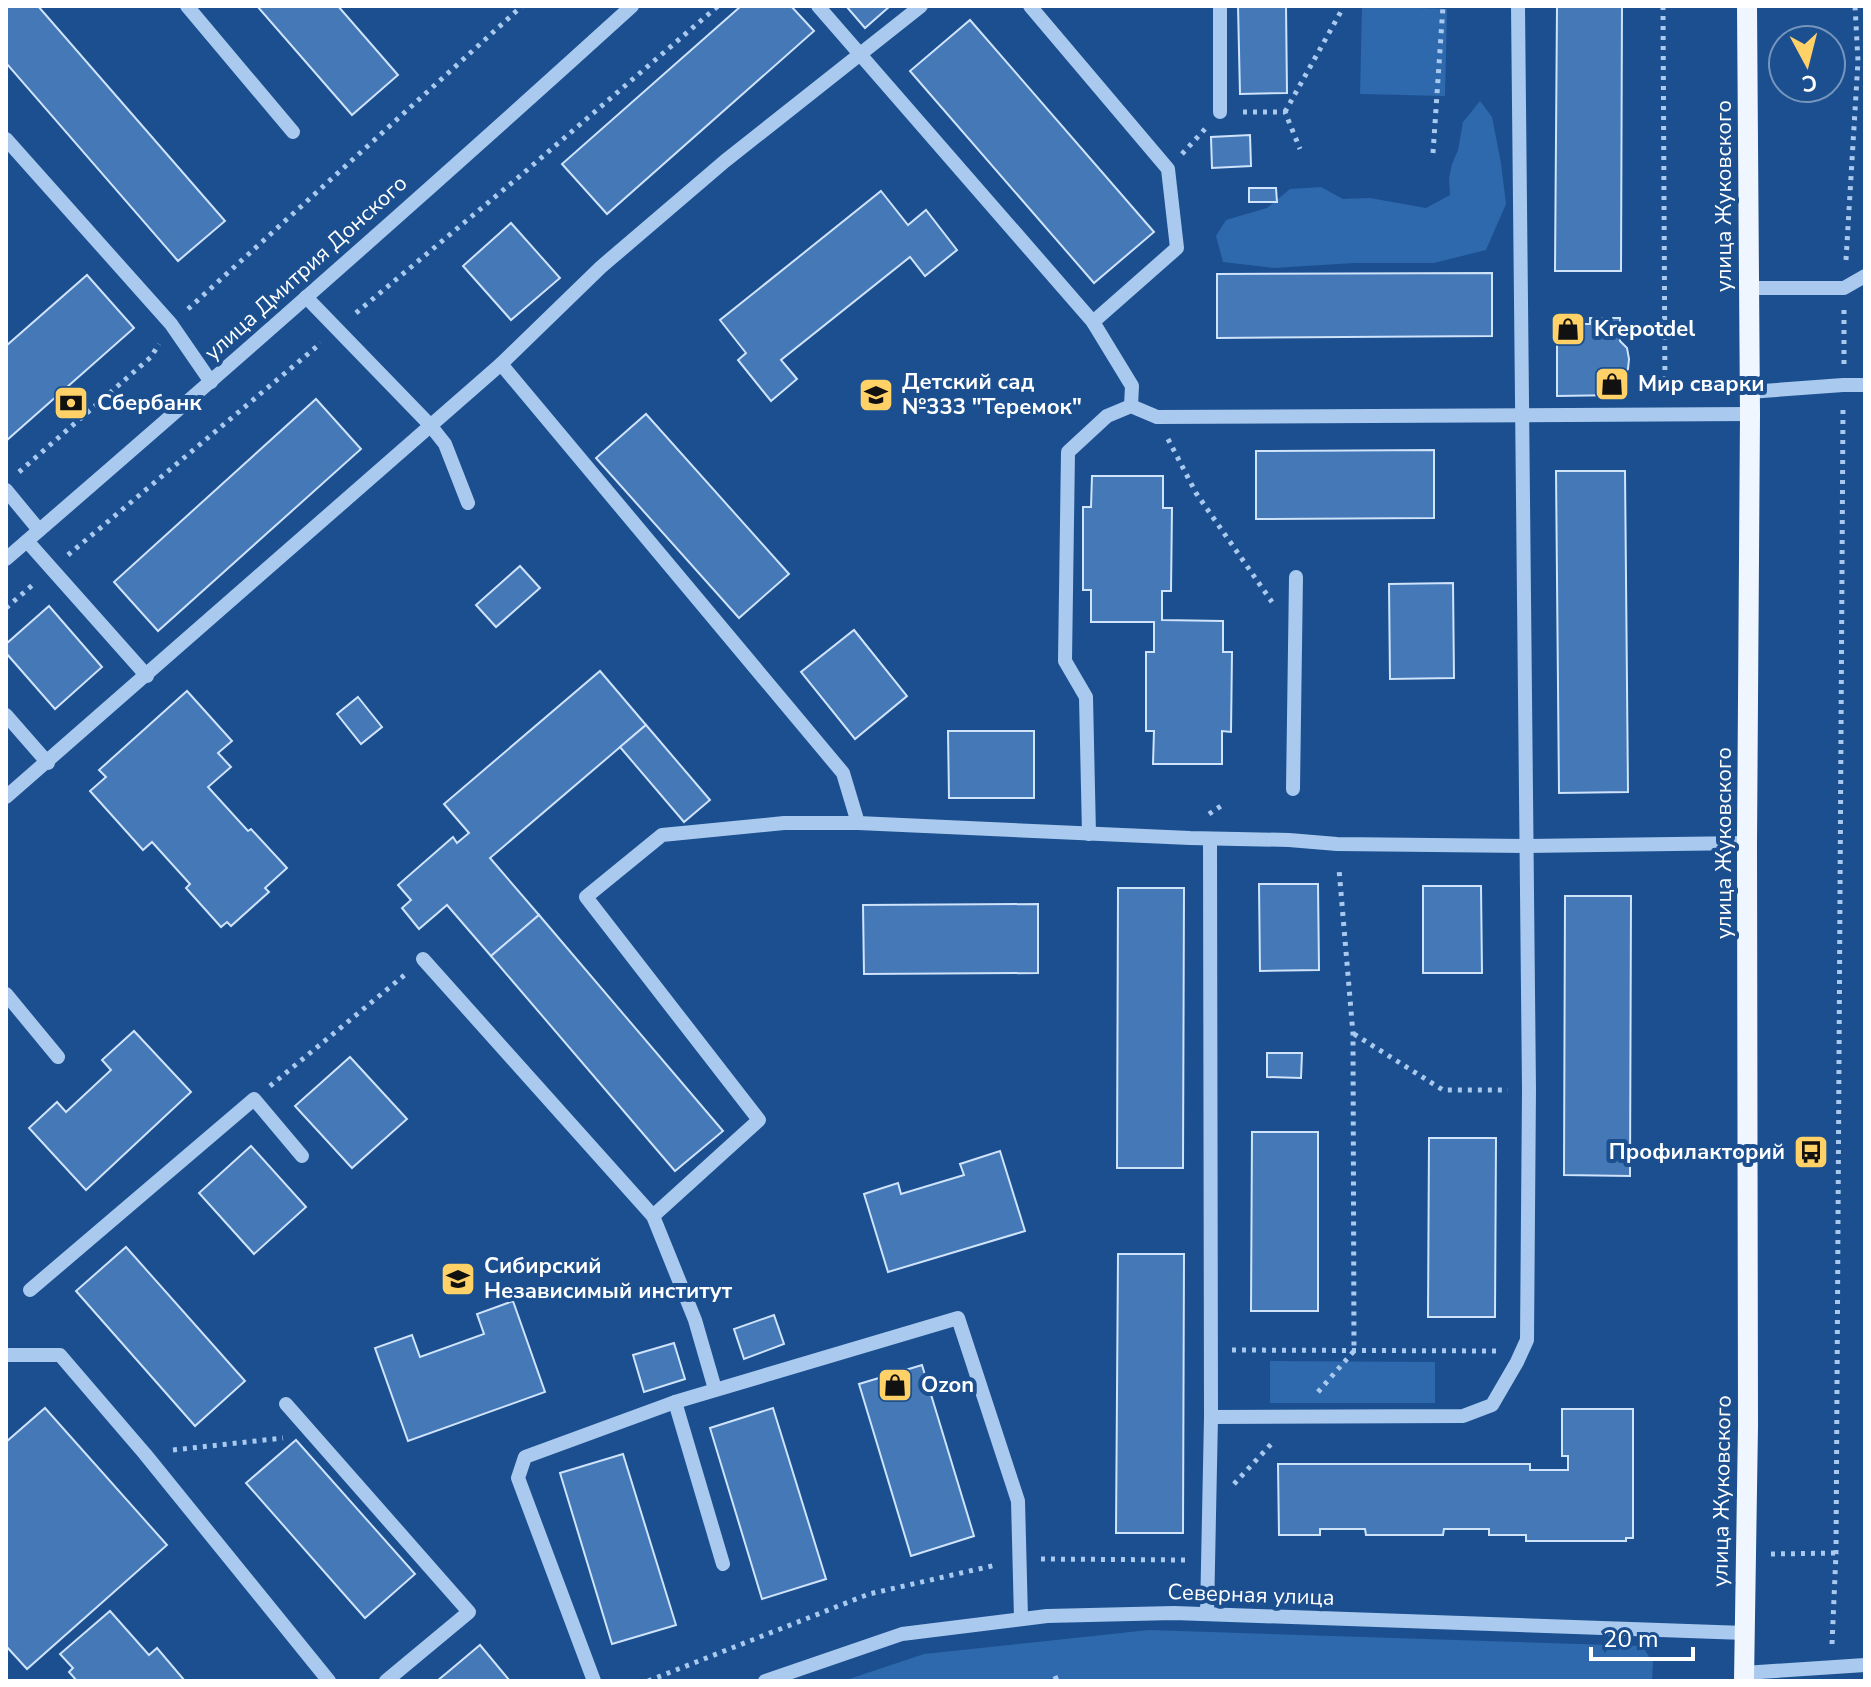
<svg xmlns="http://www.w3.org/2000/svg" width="1871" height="1687" viewBox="0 0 1871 1687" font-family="'Nunito Sans',sans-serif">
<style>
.green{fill:#2e69ad}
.building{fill:#4478b7;stroke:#cfe3fa;stroke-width:2}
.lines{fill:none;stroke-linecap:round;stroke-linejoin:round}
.path{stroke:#a9c9ee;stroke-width:5;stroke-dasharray:4 6;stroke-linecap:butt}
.minor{stroke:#a9c9ee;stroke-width:14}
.major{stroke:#f0f6ff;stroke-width:20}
.labels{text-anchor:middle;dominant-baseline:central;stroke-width:8;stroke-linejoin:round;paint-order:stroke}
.street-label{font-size:22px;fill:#fff;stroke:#1b4f8f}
.poi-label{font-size:22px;font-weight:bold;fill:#fff;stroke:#1b4f8f;text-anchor:start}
</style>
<rect width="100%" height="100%" fill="#1b4f8f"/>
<g class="green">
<path d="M1362,6L1447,9L1445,96L1360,94Z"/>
<path d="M1480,101L1492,117L1501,163L1506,204L1486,250L1434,263H1354L1274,268L1223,262L1216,236L1226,220L1267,208L1290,189L1321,187L1343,199L1370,198L1426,208L1450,195L1449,178L1452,164L1458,150L1463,122Z"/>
<path d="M1270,1361L1435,1362V1403H1270Z"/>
<path d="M1149,1630L1642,1646L1653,1662L1652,1681H843L924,1654Z"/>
</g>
<g class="building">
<path d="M6,6H38L225,221L178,261L6,63Z"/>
<path d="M257,6H338L398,75L352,115Z"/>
<path d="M741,6H791L814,31L607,214L562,164Z"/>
<path d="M846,6H890L865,28Z"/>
<path d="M1238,6H1286L1287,93L1240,94Z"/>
<path d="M1557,6H1622L1621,271H1555Z"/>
<path d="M970,20L1154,232L1094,283L910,71Z"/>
<path d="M1250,135L1251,166L1212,168L1211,137Z"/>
<path d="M1249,188H1276L1277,202H1249Z"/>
<path d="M881,191L908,225L926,210L957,250L925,276L910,257L781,360L797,379L771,401L738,360L746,353L720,320Z"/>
<path d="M511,223L560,278L511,320L463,266Z"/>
<path d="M1492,273V336L1217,338V274Z"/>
<path d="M87,275L134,328L7,440L6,346Z"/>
<path d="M1590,318H1620V341L1627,348L1629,359L1628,369L1620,378V395L1557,396V324H1590Z"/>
<path d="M316,399L361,449L158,631L114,582Z"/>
<path d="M646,414L789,574L739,618L596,458Z"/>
<path d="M1434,450V518L1256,519V451Z"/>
<path d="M1556,471H1625L1628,792L1559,793Z"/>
<path d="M1092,476H1163V508H1172L1171,591H1162V620L1223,621V652H1232L1231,732L1222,731V764H1153L1154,731H1146V652H1154V622H1091V590H1083V507H1091Z"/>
<path d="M520,566L540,588L496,627L476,605Z"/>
<path d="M1453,583L1454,678L1390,679L1389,584Z"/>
<path d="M49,606L102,667L55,709L6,653V644Z"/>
<path d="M854,630L907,696L855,739L801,672Z"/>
<path d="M600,671L646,725L490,858L539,915L491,956L447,905L419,929L402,908L411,900L398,885L453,837L457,843L469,833L444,804Z"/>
<path d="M187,691L232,741L218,753L231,767L208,787L248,831L251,829L287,868L265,888L269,892L231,926L227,922L221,927L186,888L190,884L152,842L143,850L90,791L106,777L99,770Z"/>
<path d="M358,697L382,727L361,744L337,714Z"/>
<path d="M646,725L710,800L684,822L620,747Z"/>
<path d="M948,731H1034V798H949Z"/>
<path d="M1259,884H1318L1319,970L1260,971Z"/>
<path d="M1423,886H1481L1482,973H1423Z"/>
<path d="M1118,888H1184L1183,1168H1117Z"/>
<path d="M1565,896H1631L1630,1176L1564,1175Z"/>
<path d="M1038,904V973L864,974L863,905Z"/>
<path d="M539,915L723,1131L675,1171L491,956Z"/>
<path d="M134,1031L191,1092L86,1190L29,1128L57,1102L66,1112L111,1070L102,1060Z"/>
<path d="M1267,1053H1302L1301,1078L1267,1077Z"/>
<path d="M350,1057L407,1119L352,1168L295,1106Z"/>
<path d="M1252,1132H1318V1311H1251Z"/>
<path d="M1429,1138H1496L1495,1317H1428Z"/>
<path d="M251,1146L306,1207L254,1254L199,1193Z"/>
<path d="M1000,1151L1025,1231L888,1272L864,1194L898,1183L901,1194L964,1175L960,1164Z"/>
<path d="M126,1247L245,1381L195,1426L76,1291Z"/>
<path d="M1118,1254H1184L1183,1533H1116Z"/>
<path d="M513,1301L545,1392L408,1441L375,1348L412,1335L420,1357L484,1334L477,1314Z"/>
<path d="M774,1315L784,1344L744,1359L734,1329Z"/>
<path d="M674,1343L685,1379L644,1392L633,1355Z"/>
<path d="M922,1365L974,1536L911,1556L859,1384Z"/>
<path d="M45,1408L167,1545L27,1669L6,1646V1442Z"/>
<path d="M773,1408L826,1579L762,1599L710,1428Z"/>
<path d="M1562,1409H1633V1538H1626V1541H1526V1535H1489V1529H1444L1443,1535H1366L1365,1529H1320V1535H1279L1278,1464H1530V1470H1568V1456H1562Z"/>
<path d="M296,1440L415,1574L365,1618L246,1483Z"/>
<path d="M623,1454L676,1625L612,1644L560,1473Z"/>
<path d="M110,1611L149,1655L157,1648L185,1681H77L69,1672L73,1668L60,1654Z"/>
<path d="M480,1645L510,1681H437L449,1671Z"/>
</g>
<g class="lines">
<g class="path">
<path d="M1663,6L1665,392"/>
<path d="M1243,112H1285L1300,149"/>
<path d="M1285,112L1344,6"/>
<path d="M1433,153L1443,6"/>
<path d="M1182,154L1205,129"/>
<path d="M1846,260L1858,61L1855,6"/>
<path d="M188,309L522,6"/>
<path d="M356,313L520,176L718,6"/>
<path d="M1844,364V310"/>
<path d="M1168,439L1196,493L1272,602"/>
<path d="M19,472L151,357L159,344"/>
<path d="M68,555L321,343"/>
<path d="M6,608L36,582"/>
<path d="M1209,814L1221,806"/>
<path d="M1354,1034L1443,1090H1508"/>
<path d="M270,1086L407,973"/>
<path d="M1232,1350L1498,1351"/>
<path d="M1318,1392L1354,1351L1353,1034L1339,869"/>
<path d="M173,1450L283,1438"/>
<path d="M1234,1484L1274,1441"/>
<path d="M1771,1554L1836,1553"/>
<path d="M1041,1559L1187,1560"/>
<path d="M1832,1644L1836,1553L1843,406"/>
<path d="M1055,1676L1057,1681"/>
<path d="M648,1681L869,1594L996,1565"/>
</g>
<g class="minor">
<path d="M187,6L293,132"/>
<path d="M818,6L1093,322L1132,386L1131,406"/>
<path d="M1030,6L1168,169L1177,248L1093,322"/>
<path d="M1220,112V6"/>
<path d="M6,139L171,324L211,382"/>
<path d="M1749,288H1844L1865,276"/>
<path d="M306,297L430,425L445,444L468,503"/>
<path d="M501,364L843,773L858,823"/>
<path d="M1749,392L1843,385H1865"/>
<path d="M6,490L39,530"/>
<path d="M27,541L147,676"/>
<path d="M6,559C217,377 426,193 632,6"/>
<path d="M6,715L48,763"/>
<path d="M1293,789L1296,577"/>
<path d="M6,797L501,364L601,267L725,161L921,6"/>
<path d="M1089,834L1086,697L1065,661L1068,452L1107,416L1131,406L1157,417L1750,414"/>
<path d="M423,959L653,1216L695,1320L715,1389"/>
<path d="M6,994L58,1057"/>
<path d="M653,1216L759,1120L586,897L662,835L784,823H858L1190,838L1289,840L1337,844L1526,846L1747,843"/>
<path d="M30,1290L254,1099L302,1156"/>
<path d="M6,1355H60L145,1454L329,1681"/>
<path d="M675,1402L723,1564"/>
<path d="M286,1404L469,1612L386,1681"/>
<path d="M1211,1417L1463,1416L1492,1405L1517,1362L1527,1340L1529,1089L1518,6"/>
<path d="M1207,1614L1211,1417L1210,839"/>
<path d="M1744,1673L1865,1665"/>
<path d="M594,1681L518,1478L525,1457L675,1402L958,1318L1018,1501L1021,1618"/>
<path d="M765,1681L902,1634L1047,1616L1174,1613L1745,1633"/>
</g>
<path class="major" d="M1744,1681L1748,1426L1747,843L1750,414L1747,6"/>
</g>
<defs>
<g id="shop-square" transform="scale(1.8)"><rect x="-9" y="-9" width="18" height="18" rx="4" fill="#ffd166" stroke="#1b4f8f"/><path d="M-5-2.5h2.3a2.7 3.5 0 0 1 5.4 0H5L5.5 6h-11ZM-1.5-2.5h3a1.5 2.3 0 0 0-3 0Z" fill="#111"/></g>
<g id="school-square" transform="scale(1.8)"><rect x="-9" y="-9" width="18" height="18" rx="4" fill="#ffd166" stroke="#1b4f8f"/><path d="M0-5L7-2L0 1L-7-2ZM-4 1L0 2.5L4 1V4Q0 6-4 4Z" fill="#111"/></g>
<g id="bank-square" transform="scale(1.8)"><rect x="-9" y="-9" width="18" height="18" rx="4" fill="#ffd166" stroke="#1b4f8f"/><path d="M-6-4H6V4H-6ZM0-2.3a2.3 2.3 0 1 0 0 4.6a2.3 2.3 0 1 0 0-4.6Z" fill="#111"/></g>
<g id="bus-square" transform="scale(1.8)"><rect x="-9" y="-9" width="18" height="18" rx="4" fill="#ffd166" stroke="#1b4f8f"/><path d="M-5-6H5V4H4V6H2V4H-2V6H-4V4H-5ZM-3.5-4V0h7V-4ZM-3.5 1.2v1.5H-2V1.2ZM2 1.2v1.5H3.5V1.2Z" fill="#111"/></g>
<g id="university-square" transform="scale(1.8)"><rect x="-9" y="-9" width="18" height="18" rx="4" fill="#ffd166" stroke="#1b4f8f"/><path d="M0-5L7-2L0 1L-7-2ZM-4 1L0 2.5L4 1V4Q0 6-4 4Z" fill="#111"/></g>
</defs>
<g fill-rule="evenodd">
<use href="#shop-square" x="1568" y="329"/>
<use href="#shop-square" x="1612" y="384"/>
<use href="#school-square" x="876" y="395"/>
<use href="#bank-square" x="71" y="403"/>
<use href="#bus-square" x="1811" y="1152"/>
<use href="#university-square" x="458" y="1279"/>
<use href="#shop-square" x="895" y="1385"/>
</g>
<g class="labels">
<g class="street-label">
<text transform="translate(1724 196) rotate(-90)">улица Жуковского</text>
<text transform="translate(306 268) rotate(-42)">улица Дмитрия Донского</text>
<text transform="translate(1724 843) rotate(-90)">улица Жуковского</text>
<text transform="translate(1722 1491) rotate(-89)">улица Жуковского</text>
<text transform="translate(1251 1595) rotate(2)">Северная улица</text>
</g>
<g class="poi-label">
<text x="1594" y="329">Krepotdel</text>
<text x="902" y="382">Детский сад<tspan x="902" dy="25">№333 "Теремок"</tspan></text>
<text x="1638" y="384">Мир сварки</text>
<text x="97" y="403">Сбербанк</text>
<text x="1785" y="1152" text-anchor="end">Профилакторий</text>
<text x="484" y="1266">Сибирский<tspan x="484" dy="25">Независимый институт</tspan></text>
<text x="921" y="1385">Ozon</text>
</g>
</g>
<rect width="1871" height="1687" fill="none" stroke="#ffffff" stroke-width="16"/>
<g transform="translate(1807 64) rotate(173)"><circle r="38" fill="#1b4f8f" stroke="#7695bc" stroke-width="2"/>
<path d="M0-6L14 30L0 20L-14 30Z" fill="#ffd166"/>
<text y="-12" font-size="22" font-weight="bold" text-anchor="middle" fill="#ffffff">С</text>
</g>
<path d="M1591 1647v12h102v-12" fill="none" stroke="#ffffff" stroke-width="4"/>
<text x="1603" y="1647" font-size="24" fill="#ffffff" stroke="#1b4f8f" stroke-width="6" paint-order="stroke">20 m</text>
</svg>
